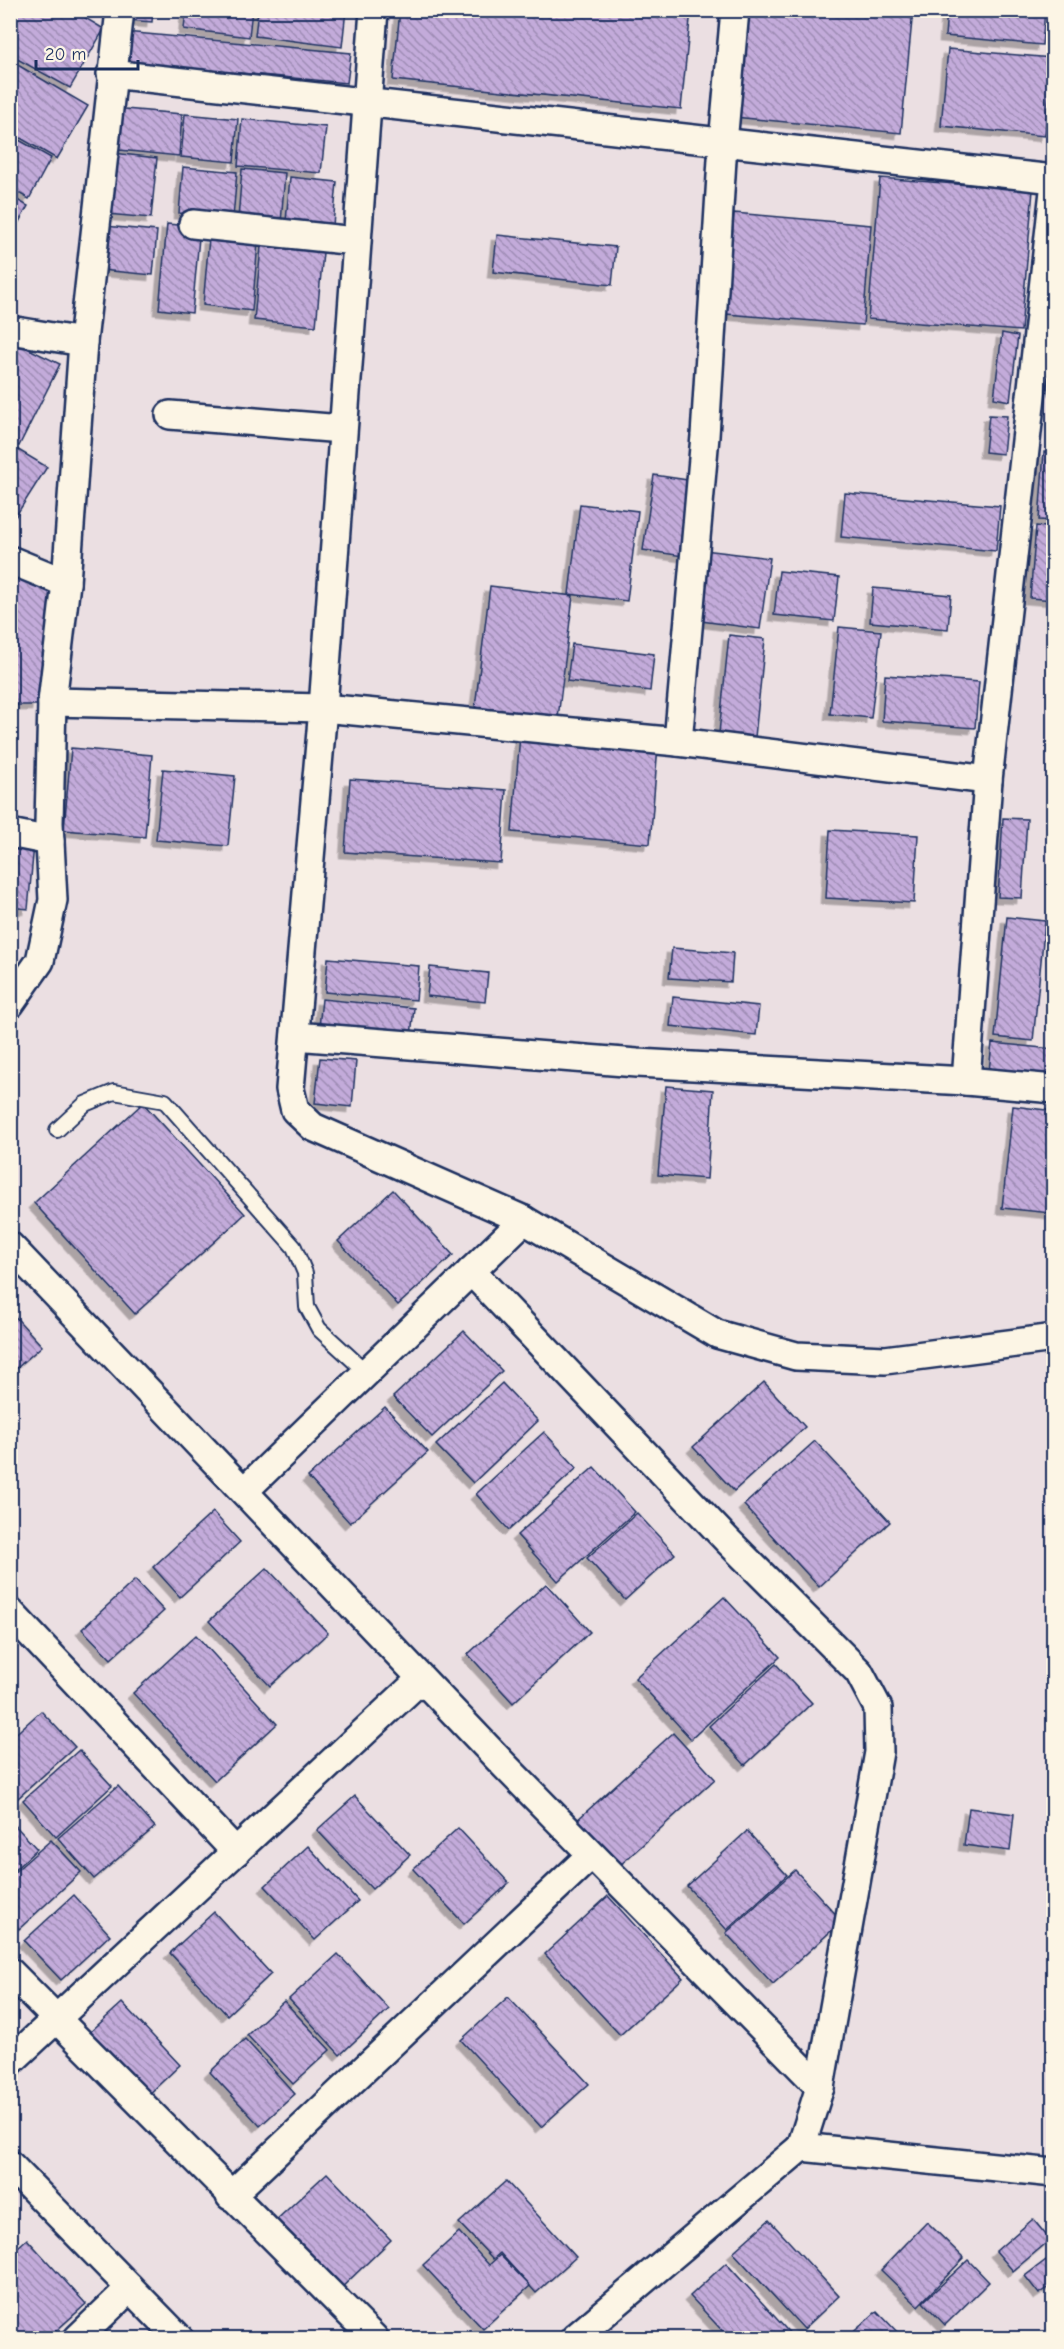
<svg xmlns="http://www.w3.org/2000/svg" width="1064" height="2349" viewBox="0 0 1064 2349" font-family="'Comic Neue',sans-serif">
<style>
.building{fill:url(#building-back-hatch);stroke:#1b2f5e;stroke-width:1.5;filter:url(#shadow)}
.lines{fill:none;stroke-linecap:round;stroke-linejoin:round}
.service-casing{stroke:#1b2f5e;stroke-width:18}
.minor-casing{stroke:#1b2f5e;stroke-width:32}
.service{stroke:#fcf5e5;stroke-width:14}
.minor{stroke:#fcf5e5;stroke-width:27}
</style>
<defs>
<pattern id="building-back-hatch" width="6" height="6" patternUnits="userSpaceOnUse" patternTransform="scale(1.5)"><rect width="6" height="6" fill="#c3abda"/><path d="M-1 5l2 2M0 0l6 6M5-1l2 2" fill="none" stroke="#9e8cb4"/></pattern>
<filter id="shadow"><feDropShadow dx="-5.5" dy="5.5" stdDeviation="0" flood-color="#0004"/></filter>
</defs>
<rect width="100%" height="100%" fill="#ebdfe2"/>
<filter id="ink" filterUnits="userSpaceOnUse"><feTurbulence type="fractalNoise" baseFrequency=".0167" numOctaves="2"/><feDisplacementMap in="SourceGraphic" scale="12" xChannelSelector="R" yChannelSelector="G"/><feConvolveMatrix kernelMatrix="1 2 1 2 8 2 1 2 1" color-interpolation-filters="sRGB"/></filter>
<g filter="url(#ink)">
<g class="building">
<path d="M10,10H72L104,29L70,88L10,55Z"/>
<path d="M130,10H153L152,22L129,20Z"/>
<path d="M186,10H252L249,37L184,29Z"/>
<path d="M258,10H346L342,47L255,36Z"/>
<path d="M400,10H691L681,109L393,80Z"/>
<path d="M744,10H913L901,133L734,117Z"/>
<path d="M947,10H1045L1042,45L945,36Z"/>
<path d="M125,32L351,53L347,83L122,62Z"/>
<path d="M948,49L1052,58L1045,136L941,126Z"/>
<path d="M16,64L88,106L57,159L10,132V73Z"/>
<path d="M113,108L182,114L179,156L109,149Z"/>
<path d="M185,114L238,119L234,162L181,157Z"/>
<path d="M242,119L326,127L321,173L238,166Z"/>
<path d="M10,135L51,158L29,199L10,188Z"/>
<path d="M113,153L157,158L151,218L107,214Z"/>
<path d="M183,167L237,172L233,218L179,213Z"/>
<path d="M242,169L285,173L281,223L238,219Z"/>
<path d="M290,177L337,182L333,225L286,221Z"/>
<path d="M880,178L1033,190L1021,331L868,319Z"/>
<path d="M10,196L28,206L10,238Z"/>
<path d="M734,213L871,225L863,325L726,314Z"/>
<path d="M167,224L200,227L192,313L159,309Z"/>
<path d="M105,226L157,231L153,275L101,270Z"/>
<path d="M497,235L616,247L612,285L493,272Z"/>
<path d="M262,236L324,242L316,326L254,320Z"/>
<path d="M209,238L258,243L252,311L203,305Z"/>
<path d="M1002,333L1018,336L1010,401L994,398Z"/>
<path d="M10,340L60,364L19,446L10,442Z"/>
<path d="M989,415L1007,416L1003,454L985,452Z"/>
<path d="M10,445L47,467L10,525Z"/>
<path d="M1044,452H1054V521L1039,520Z"/>
<path d="M654,475L694,481L683,556L643,550Z"/>
<path d="M845,493L1000,506L996,551L841,537Z"/>
<path d="M580,504L638,511L627,601L569,594Z"/>
<path d="M1036,526L1054,528V600L1030,598Z"/>
<path d="M704,550L770,558L760,629L694,620Z"/>
<path d="M10,570L52,588L37,705H10Z"/>
<path d="M779,571L839,577L834,621L774,615Z"/>
<path d="M490,586L573,596L558,718L475,707Z"/>
<path d="M873,588L951,595L948,629L870,622Z"/>
<path d="M839,627L881,631L871,718L830,714Z"/>
<path d="M729,635L765,639L754,747L718,743Z"/>
<path d="M572,644L654,654L650,691L567,681Z"/>
<path d="M885,675L979,682L975,728L882,721Z"/>
<path d="M520,735L658,746L650,844L512,832Z"/>
<path d="M71,748L152,755L145,837L64,830Z"/>
<path d="M163,769L235,776L228,846L156,840Z"/>
<path d="M350,779L506,790L501,863L345,852Z"/>
<path d="M1003,818L1027,819L1022,898L998,897Z"/>
<path d="M830,830L918,835L914,903L826,898Z"/>
<path d="M10,843L34,845L28,909L10,907Z"/>
<path d="M1007,917L1045,921L1033,1041L995,1037Z"/>
<path d="M672,948L733,953L731,982L669,978Z"/>
<path d="M328,958L419,966L416,1000L325,992Z"/>
<path d="M430,967L488,973L485,1002L427,996Z"/>
<path d="M673,997L759,1006L756,1035L670,1026Z"/>
<path d="M322,999L414,1008L411,1036L319,1027Z"/>
<path d="M992,1043L1054,1049V1077L989,1071Z"/>
<path d="M320,1058L356,1061L352,1107L315,1103Z"/>
<path d="M666,1086L713,1090L707,1179L658,1175Z"/>
<path d="M143,1103L245,1214L135,1314L34,1203Z"/>
<path d="M1013,1106L1054,1111L1051,1213L1002,1208Z"/>
<path d="M393,1190L453,1255L398,1305L338,1241Z"/>
<path d="M10,1311L42,1346L10,1374Z"/>
<path d="M464,1331L502,1371L432,1437L393,1397Z"/>
<path d="M764,1382L805,1427L734,1491L693,1447Z"/>
<path d="M502,1383L538,1421L473,1483L436,1445Z"/>
<path d="M385,1407L428,1452L350,1523L308,1477Z"/>
<path d="M544,1432L577,1468L509,1530L476,1494Z"/>
<path d="M815,1441L890,1522L819,1587L744,1505Z"/>
<path d="M594,1467L635,1512L558,1581L517,1535Z"/>
<path d="M213,1512L240,1542L180,1597L153,1567Z"/>
<path d="M637,1513L675,1554L625,1600L587,1558Z"/>
<path d="M267,1568L328,1633L270,1686L209,1621Z"/>
<path d="M135,1580L164,1611L111,1659L82,1629Z"/>
<path d="M546,1584L590,1632L513,1703L468,1654Z"/>
<path d="M724,1597L780,1657L691,1739L635,1678Z"/>
<path d="M196,1635L277,1724L215,1781L133,1693Z"/>
<path d="M776,1664L812,1703L745,1765L709,1726Z"/>
<path d="M41,1711L75,1747L18,1798L10,1790V1739Z"/>
<path d="M673,1733L715,1779L618,1867L576,1821Z"/>
<path d="M79,1750L112,1786L56,1837L23,1800Z"/>
<path d="M118,1786L155,1827L94,1879L58,1838Z"/>
<path d="M355,1796L410,1855L372,1889L317,1830Z"/>
<path d="M969,1808L1014,1814L1010,1851L964,1845Z"/>
<path d="M10,1820L37,1849L10,1874Z"/>
<path d="M458,1828L509,1883L464,1924L413,1869Z"/>
<path d="M747,1831L787,1875L727,1930L687,1886Z"/>
<path d="M51,1840L81,1872L19,1929L10,1919V1876Z"/>
<path d="M308,1846L358,1901L315,1940L265,1886Z"/>
<path d="M795,1870L842,1921L773,1984L726,1933Z"/>
<path d="M74,1895L110,1935L61,1980L24,1941Z"/>
<path d="M608,1896L683,1978L620,2035L545,1954Z"/>
<path d="M214,1912L271,1974L227,2015L170,1953Z"/>
<path d="M338,1954L389,2009L340,2055L289,1999Z"/>
<path d="M508,1997L589,2084L541,2127L461,2040Z"/>
<path d="M284,2001L330,2050L293,2084L247,2035Z"/>
<path d="M122,2003L180,2065L145,2098L87,2035Z"/>
<path d="M245,2039L295,2094L260,2126L210,2072Z"/>
<path d="M327,2173L391,2240L338,2291L273,2223Z"/>
<path d="M506,2181L576,2257L536,2293L500,2253L493,2259L459,2223Z"/>
<path d="M1033,2219L1050,2240L1013,2271L996,2251Z"/>
<path d="M769,2220L839,2296L804,2329L733,2252Z"/>
<path d="M927,2222L964,2258L918,2306L881,2270Z"/>
<path d="M459,2232L489,2265L500,2255L530,2286L483,2329L423,2265Z"/>
<path d="M27,2239L86,2304L48,2338H23L10,2324V2254Z"/>
<path d="M968,2260L989,2282L945,2325L923,2302Z"/>
<path d="M1046,2260L1054,2270V2284L1039,2294L1025,2276Z"/>
<path d="M726,2263L794,2338H729L690,2296Z"/>
<path d="M877,2311L903,2338H847Z"/>
</g>
<g class="lines">
<g class="service-casing">
<path id="service" d="M57,1130L85,1104L114,1092L165,1101L294,1247L305,1273L307,1307L319,1329L366,1372"/>
</g>
<g class="minor-casing">
<g id="minor">
<path d="M374,10L323,708L290,1089L295,1110L313,1127L524,1220L717,1334L796,1356L885,1360L1054,1338"/>
<path d="M111,74L1054,179"/>
<path d="M193,224L355,241"/>
<path d="M10,330L83,342"/>
<path d="M170,415L342,429"/>
<path d="M10,560L66,583"/>
<path d="M52,702L323,708L678,742L988,780"/>
<path d="M678,742L705,436L723,143L735,10"/>
<path d="M10,833L50,841"/>
<path d="M10,1004L40,961L53,900L49,823L52,702L66,583L83,342L120,10"/>
<path d="M295,1036L637,1063L966,1081L1054,1089"/>
<path d="M966,1081L988,780L1054,191"/>
<path d="M10,1246L504,1765L820,2087"/>
<path d="M471,1271L727,1540L859,1672L878,1708L879,1752L820,2087L801,2147"/>
<path d="M244,1491L524,1220"/>
<path d="M10,1612L236,1852"/>
<path d="M10,1972L374,2338"/>
<path d="M10,2062L421,1679"/>
<path d="M10,2165L179,2338"/>
<path d="M230,2196L591,1855"/>
<path d="M78,2338L130,2288"/>
<path d="M575,2338L801,2147L1054,2173"/>
</g>
</g>
<use href="#service" class="service"/>
<use href="#minor" class="minor"/>
</g>
</g>
<rect width="1064" height="2349" fill="none" stroke="#fcf5e5" stroke-width="36"/>
<rect x="18" y="18" width="1028" height="2313" fill="none" stroke="#1b2f5e" stroke-width="2" filter="url(#ink)"/>
<path d="M36 60v9h102v-9" fill="none" stroke="#1b2f5e" stroke-width="3"/>
<text x="45" y="60" font-size="18" fill="#1b2f5e" stroke="#fcf5e5" stroke-width="4.5" paint-order="stroke">20 m</text>
</svg>
